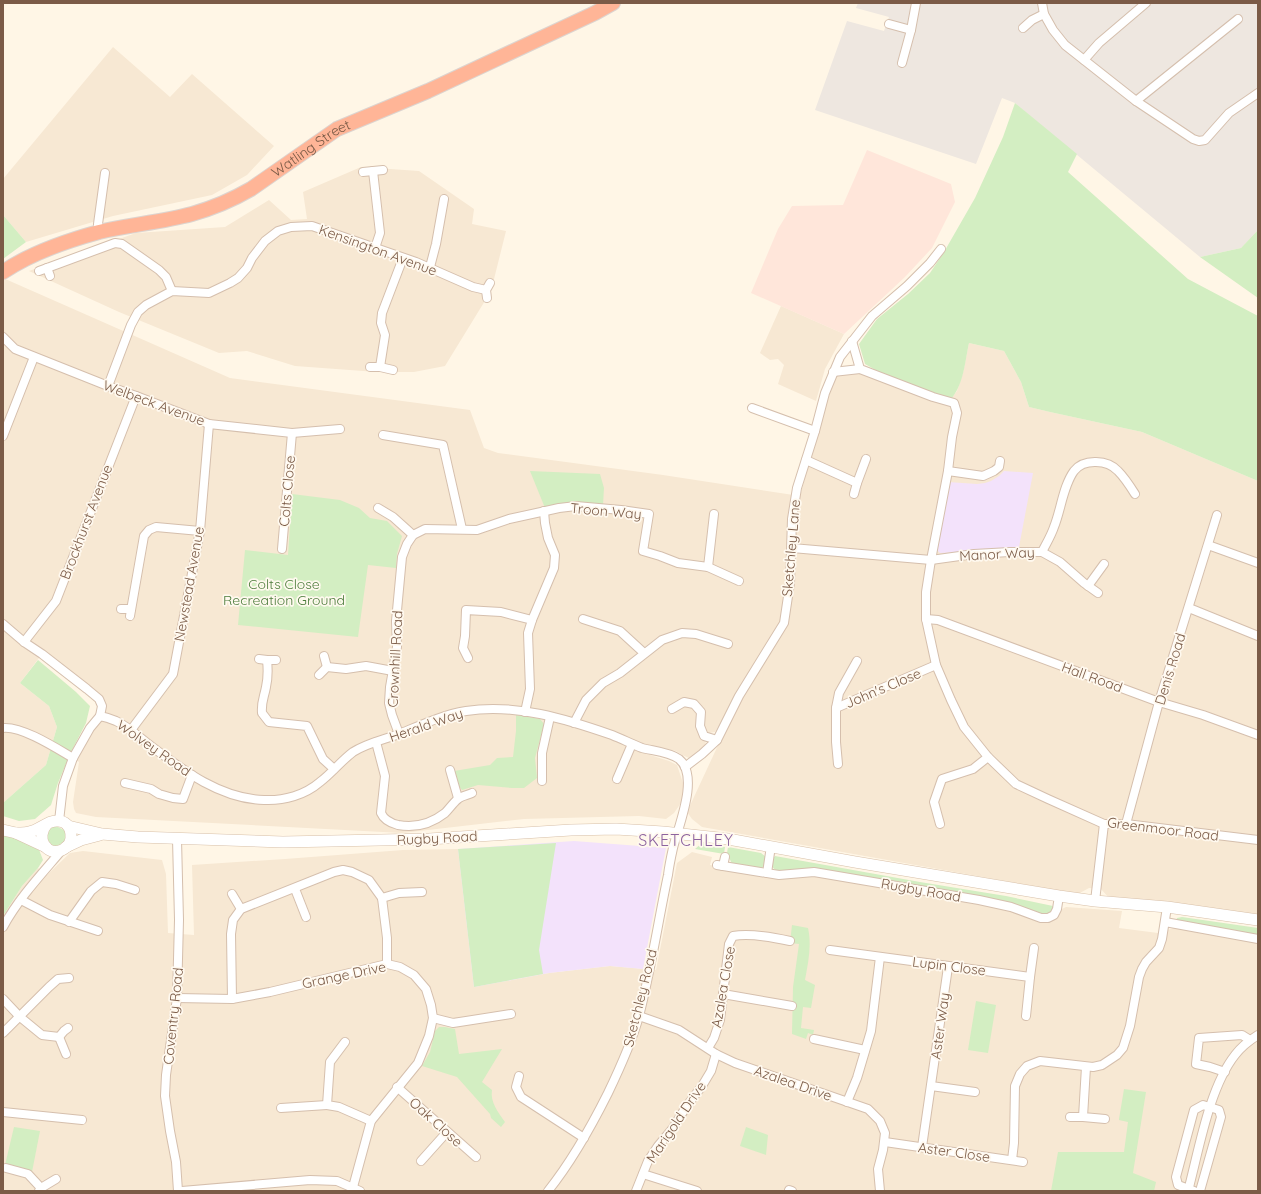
<svg xmlns="http://www.w3.org/2000/svg" width="1261" height="1194" viewBox="0 0 1261 1194" font-family="Quicksand,sans-serif">
<style>
.residential{fill:#f7e8d3}
.commercial{fill:#ffe6da}
.industrial{fill:#eee7e0}
.education{fill:#f3e2fb}
.green{fill:#d3eec2}
.lines{fill:none;stroke-linecap:round;stroke-linejoin:round}
.street-casing{stroke:#d5bfad;stroke-width:10}
.secondary-casing{stroke:#d8c0a9;stroke-width:12}
.highway-casing{stroke:#ddd4cf;stroke-width:16}
.street{stroke:#fff;stroke-width:8}
.secondary{stroke:#fff;stroke-width:11}
.highway{stroke:#ffb597;stroke-width:14}
.labels{text-anchor:middle;dominant-baseline:central;stroke-width:3.5;stroke-linejoin:round;paint-order:stroke}
.street-label{font-size:14px;fill:#7b5b47;stroke:#fff9ef}
.park-label{font-size:14px;fill:#4c7c3b;stroke:#fff9ef}
.quarter-label{font-size:16px;letter-spacing:1px;fill:#8d639f;stroke:#fff9ef}
</style>
<rect width="100%" height="100%" fill="#fff6e6"/>
<g class="residential">
<path d="M113,47L170,97L192,74L274,146L247,175L212,195L113,216L26,242L3,215V179Z"/>
<path d="M361,167L419,171L474,209L472,224L506,231L491,291L445,366L414,372H377L295,366L247,351L219,353L119,312L29,271L136,233L225,227L269,200L291,220L307,219L303,192Z"/>
<path d="M3,278L230,378L470,410L484,448L498,453L663,475L800,496L830,389L836,374L864,373L920,397L946,405L957,391L963,373L969,343L1004,351L1021,382L1029,407L1050,412L1142,432L1258,481V916L1109,898L1101,889L1089,888L1078,894L702,827L692,819L687,812L727,726L721,722L715,732L709,733L704,729L705,721H697L706,740L705,747L689,758L682,755L676,751L654,746L650,755L669,761L677,765L683,783V800L674,813L666,819L639,816L524,819L402,833L96,817L76,813L74,809L73,802L79,762L73,758L102,706L42,654L20,683L49,706L57,727L46,765L3,803Z"/>
<path d="M781,306L844,334L825,369L816,401L778,384L784,365L778,359L770,360L760,353Z"/>
<path d="M458,849L474,987L549,973L610,966L656,970L677,863L692,852L712,857L710,865L772,876L811,874L1014,911L1039,922H1047L1054,919L1062,909L1066,907L1122,911L1119,928L1158,933L1174,928L1258,942V1191H3V916L22,886L38,868L47,875L70,853L83,851L162,860L166,874L168,933L194,935L192,865L285,859L403,850Z"/>
</g>
<path class="commercial" d="M867,150L951,184L955,202L932,248L905,277L844,334L751,293L778,229L792,206L843,205Z"/>
<path class="industrial" d="M858,3H1258V230L1241,248L1200,257L1029,115L1015,103L1002,98L976,164L815,110L847,21L884,31L889,17L856,8Z"/>
<g class="education">
<path d="M1004,471L1033,473L1019,547L1003,550L940,553L937,550L941,513L948,482L977,484L985,483L991,481L999,476Z"/>
<path d="M574,841L666,848L643,969L610,966L549,973L474,987L458,849Z"/>
</g>
<g class="green">
<path d="M1015,103L1077,154L1068,172L1188,279L1258,316V481L1142,432L1050,412L1029,407L1021,382L1004,351L969,343C965,361 964,383 952,398C923,393 890,379 865,364L859,344L877,319L908,294L930,273L944,252L975,198L1003,137Z"/>
<path d="M3,215L26,242L3,259Z"/>
<path d="M1258,230V298L1200,257L1241,248Z"/>
<path d="M530,471L600,474L604,488L603,505L545,508Z"/>
<path d="M292,494L340,500L359,508L370,518L387,521L402,536L397,554L396,568L368,565L358,637L238,625L245,550L288,555Z"/>
<path d="M38,660L76,692L90,706L86,723L71,752L58,783L51,805L35,819L19,821L3,816V803L46,765L57,727L49,706L20,683Z"/>
<path d="M516,715L540,719L544,724L535,758L537,778L524,788H512L478,785L462,790L458,785L454,771L490,765L497,758L513,757L516,731Z"/>
<path d="M56,826L64,830L66,832L65,846L48,847L45,833L51,827Z"/>
<path d="M3,835L24,840L38,847L43,860L38,868L22,886L3,916Z"/>
<path d="M556,843L539,950L543,974L474,987L458,849Z"/>
<path d="M702,843L725,847L724,854L695,849Z"/>
<path d="M728,847L761,853L766,857V863L761,869L732,864L727,853Z"/>
<path d="M775,856L920,882L1006,896L1053,906V910L1049,916L819,871L780,872C772,869 768,864 775,856Z"/>
<path d="M1182,917L1258,928V936L1176,921L1177,918Z"/>
<path d="M792,925L808,928C812,946 808,963 805,980L815,985L811,1008L803,1007L801,1028L814,1030L813,1035L808,1033L806,1039L792,1034L793,987L799,944L790,943Z"/>
<path d="M976,1001L996,1005L988,1053L968,1050Z"/>
<path d="M439,1027H445L455,1029L459,1054L502,1049L482,1082L492,1090C490,1102 498,1112 505,1122L501,1127L491,1118L490,1114L457,1077L422,1066L430,1052L435,1031Z"/>
<path d="M1124,1089L1146,1092L1133,1173L1156,1182L1154,1191H1051L1058,1152H1124L1128,1122L1119,1120V1119Z"/>
<path d="M14,1127L40,1131L32,1172L5,1165Z"/>
<path d="M746,1127L768,1135L766,1155L740,1146Z"/>
</g>
<g class="lines">
<g class="street-casing">
<g id="street">
<path d="M1042,3L1044,14L1053,30L1065,45L1136,101L1193,139L1199,141L1205,140L1229,113L1258,93"/>
<path d="M889,24L911,30"/>
<path d="M1023,28L1032,20L1044,14"/>
<path d="M1084,60L1099,43L1146,3"/>
<path d="M902,63L911,30L916,3"/>
<path d="M1136,101L1238,19"/>
<path d="M373,171L380,233L375,248"/>
<path d="M363,172L383,170"/>
<path d="M99,232L98,224L105,173"/>
<path d="M430,267L436,244L444,199"/>
<path d="M47,268L50,276"/>
<path d="M39,271L115,243L122,244L159,270L166,277L172,291"/>
<path d="M487,298L486,290L490,283"/>
<path d="M3,337L15,349L108,386L136,396L209,424L292,433L340,429"/>
<path d="M852,341L860,369L933,397L954,403L957,413L952,437L948,471L931,560L926,592V619L936,665L951,700L964,727L988,757L1016,784L1048,799L1104,824H1126L1258,840"/>
<path d="M370,367H380L393,370"/>
<path d="M380,367L385,335L381,323L382,313L403,258"/>
<path d="M833,372L860,369"/>
<path d="M108,386L131,325L138,312L146,305L172,291L209,293L230,283L238,278L247,268L252,258L265,241L278,231L291,227L312,226L416,262L473,287L486,290"/>
<path d="M752,408L815,431"/>
<path d="M383,435L443,445L462,529"/>
<path d="M3,436L34,357"/>
<path d="M806,460L857,483L866,459"/>
<path d="M948,471L983,476L994,471L999,467L1000,461"/>
<path d="M854,494L857,483"/>
<path d="M378,508L393,517L413,535"/>
<path d="M1208,545L1258,563"/>
<path d="M792,548L931,560L974,554L1010,552H1042L1060,562L1084,583L1098,593"/>
<path d="M282,549L292,433"/>
<path d="M1042,552C1046,544 1051,536 1054,527C1061,510 1063,486 1074,471C1084,458 1108,460 1118,471C1125,478 1130,486 1135,494"/>
<path d="M708,567L739,581"/>
<path d="M1088,586L1104,564"/>
<path d="M1189,608L1258,636"/>
<path d="M121,609H131"/>
<path d="M130,616L144,536L149,530L156,527L200,531"/>
<path d="M583,619L620,631L644,653"/>
<path d="M926,619L938,620L1159,702L1203,715L1258,735"/>
<path d="M3,624L24,642L42,654L87,689L99,699L102,706L100,716L90,728L73,758L63,786L59,821"/>
<path d="M24,642L56,601L136,396"/>
<path d="M324,656L327,667"/>
<path d="M468,658L463,648L465,636L466,610L501,612L532,620"/>
<path d="M259,659L267,660H276"/>
<path d="M267,660C268,669 268,678 266,687C264,698 261,702 262,713L269,722L307,726L323,759L334,769"/>
<path d="M319,675L327,667L346,669L366,666L393,671"/>
<path d="M836,708L839,693L857,661"/>
<path d="M672,709L684,702L694,704L701,712L700,726L704,736L717,740"/>
<path d="M525,712L530,689L528,633L532,620L554,568L555,555L548,538L545,523L544,511"/>
<path d="M100,716C105,717 111,719 116,721C129,727 140,738 151,746C184,771 221,799 264,800C284,801 305,795 320,782C332,773 341,761 353,752C367,743 383,740 399,734C421,725 442,715 466,711C515,703 566,719 612,735C622,739 632,744 642,748C654,751 669,752 679,759C700,776 678,827 673,848C671,857 669,867 668,875C658,922 651,970 639,1016C632,1042 620,1068 608,1093C591,1127 572,1161 548,1191"/>
<path d="M574,723L586,700L603,683L620,673L662,640L682,633L696,634L728,644"/>
<path d="M3,728C22,726 56,748 73,758"/>
<path d="M131,730L173,674L200,531L209,424"/>
<path d="M399,734L392,715L389,703L390,687L397,647L396,621L402,557L407,544L413,535L425,529L477,530L509,519L559,508L576,506L621,510L649,514L643,551L660,556L678,563L708,567L714,514"/>
<path d="M376,742L385,776L381,813C384,820 390,823 398,825C415,828 431,824 445,813C449,809 453,803 458,799C461,796 468,795 472,793"/>
<path d="M838,764L836,742V708L936,665"/>
<path d="M685,767L702,754L717,740L739,696L784,623L790,583L792,519L797,488L815,431L825,393L840,357L872,316L907,286L930,263L941,249"/>
<path d="M450,770L458,798"/>
<path d="M617,779L632,744"/>
<path d="M542,781V753L550,717"/>
<path d="M125,783L151,789L159,794L173,798L183,799L192,775"/>
<path d="M940,824L934,802L942,779L973,769L988,757"/>
<path d="M1126,824L1159,702L1217,515"/>
<path d="M177,839L179,920L177,998L166,1075L165,1096L170,1131L176,1162L178,1191"/>
<path d="M717,865L779,875L814,872L979,900L1011,907L1041,918H1048L1054,915L1057,909L1059,896"/>
<path d="M723,866L725,857"/>
<path d="M767,873L771,846"/>
<path d="M295,889L306,917"/>
<path d="M232,894L241,909"/>
<path d="M382,898L399,893L422,892"/>
<path d="M21,900L50,915L98,931"/>
<path d="M1095,901L1104,824"/>
<path d="M69,922L91,891L102,882L116,884L135,890"/>
<path d="M1165,922L1258,939"/>
<path d="M3,927C19,898 40,876 62,850"/>
<path d="M830,950L1030,977L1026,1016"/>
<path d="M1030,977L1034,948"/>
<path d="M723,994L792,1006"/>
<path d="M177,998L232,999L270,992L387,964L400,967L414,975L426,989L431,1005L433,1018L429,1036L418,1063L371,1121L353,1187"/>
<path d="M3,999L20,1017L42,1035L59,1037"/>
<path d="M232,999L231,934L233,920L241,909L334,872L343,870L352,872L369,880L382,898L387,938V964"/>
<path d="M639,1016L679,1030L716,1054L735,1063L868,1109L880,1121L885,1133L883,1150L878,1169L880,1191"/>
<path d="M433,1018L453,1023L511,1014"/>
<path d="M3,1033L49,987L58,979L69,978"/>
<path d="M59,1037L66,1054"/>
<path d="M59,1037L64,1031L68,1028"/>
<path d="M814,1039L865,1050"/>
<path d="M345,1042L330,1062L327,1105L339,1107L371,1121"/>
<path d="M708,1048L714,1038L720,1020L729,944L733,936C751,933 772,937 790,941"/>
<path d="M1086,1067L1083,1117L1105,1119"/>
<path d="M1225,1072L1210,1067L1196,1064L1199,1038L1242,1035L1250,1040"/>
<path d="M519,1076L516,1087L521,1097L584,1138"/>
<path d="M931,1086L975,1092"/>
<path d="M397,1087L476,1157"/>
<path d="M847,1102L857,1078L871,1031L880,957"/>
<path d="M281,1108L327,1105"/>
<path d="M3,1112L82,1120"/>
<path d="M1070,1117H1083"/>
<path d="M885,1142L1023,1162"/>
<path d="M922,1147L948,967"/>
<path d="M1012,1160L1014,1143L1015,1086L1020,1074L1027,1066L1040,1061L1093,1067L1102,1065L1117,1055L1123,1048L1130,1026L1139,977L1142,969L1146,962L1159,948L1162,939L1167,907"/>
<path d="M421,1161L447,1132"/>
<path d="M6,1168L28,1174L41,1188L39,1191"/>
<path d="M643,1174L697,1191"/>
<path d="M41,1188L56,1179"/>
<path d="M789,1190L792,1191"/>
<path d="M182,1191L310,1180L337,1181L360,1191"/>
<path d="M636,1191L648,1161L658,1146L673,1128L686,1107L702,1086L711,1071L716,1054"/>
<path d="M1188,1191C1199,1150 1209,1088 1235,1055C1241,1047 1250,1040 1258,1035"/>
<path d="M1194,1191L1178,1185L1176,1177L1194,1110L1203,1105L1219,1110L1221,1117L1200,1191"/>
</g>
</g>
<g class="secondary-casing">
<g id="secondary">
<path d="M68,826L102,834L138,837L283,842L429,839L571,830L616,829L663,832L728,839L855,862L1059,896L1095,901L1167,907L1258,920"/>
<path d="M3,830L16,833L46,847"/>
<path d="M16,833C21,833 27,833 32,831C41,829 48,820 58,821C73,821 76,844 62,850C46,857 35,837 47,824"/>
<path d="M66,847L81,840L100,835"/>
</g>
</g>
<g class="highway-casing">
<g id="highway">
<path id="s1" d="M3,272C31,253 66,241 99,232C129,225 162,222 192,214C213,208 232,200 251,189L337,129L428,91L595,13L613,3"/>
</g>
</g>
<use href="#street" class="street"/>
<use href="#secondary" class="secondary"/>
<use href="#highway" class="highway"/>
</g>
<g class="labels">
<g class="street-label">
<text stroke="none"><textPath href="#s1" startOffset="336">Watling Street</textPath></text>
<text transform="translate(378 250) rotate(20)">Kensington Avenue</text>
<text transform="translate(154 403) rotate(20)">Welbeck Avenue</text>
<text transform="translate(287 491) rotate(-85)">Colts Close</text>
<text transform="translate(606 511) rotate(5)">Troon Way</text>
<text transform="translate(86 522) rotate(-69)">Brockhurst Avenue</text>
<text transform="translate(791 548) rotate(-85)">Sketchley Lane</text>
<text transform="translate(997 554) rotate(-3)">Manor Way</text>
<text transform="translate(189 584) rotate(-80)">Newstead Avenue</text>
<text transform="translate(395 659) rotate(-87)">Crownhill Road</text>
<text transform="translate(1170 669) rotate(-73)">Denis Road</text>
<text transform="translate(1092 677) rotate(20)">Hall Road</text>
<text transform="translate(883 688) rotate(-23)">John's Close</text>
<text transform="translate(426 725) rotate(-19)">Herald Way</text>
<text transform="translate(154 748) rotate(35)">Wolvey Road</text>
<text transform="translate(1163 829) rotate(7)">Greenmoor Road</text>
<text transform="translate(437 838) rotate(-3)">Rugby Road</text>
<text transform="translate(921 890) rotate(10)">Rugby Road</text>
<text transform="translate(949 966) rotate(7)">Lupin Close</text>
<text transform="translate(344 975) rotate(-12)">Grange Drive</text>
<text transform="translate(723 987) rotate(-80)">Azalea Close</text>
<text transform="translate(640 998) rotate(-76)">Sketchley Road</text>
<text transform="translate(173 1016) rotate(-84)">Coventry Road</text>
<text transform="translate(940 1026) rotate(-82)">Aster Way</text>
<text transform="translate(793 1083) rotate(19)">Azalea Drive</text>
<text transform="translate(436 1122) rotate(42)">Oak Close</text>
<text transform="translate(676 1122) rotate(-56)">Marigold Drive</text>
<text transform="translate(954 1152) rotate(8)">Aster Close</text>
</g>
<g class="park-label">
<text x="284" y="584">Colts Close<tspan x="284" dy="16">Recreation Ground</tspan></text>
</g>
<g class="quarter-label">
<text x="686" y="840">SKETCHLEY</text>
</g>
</g>
<rect width="1261" height="1194" fill="none" stroke="#7b5b47" stroke-width="8"/>
</svg>
